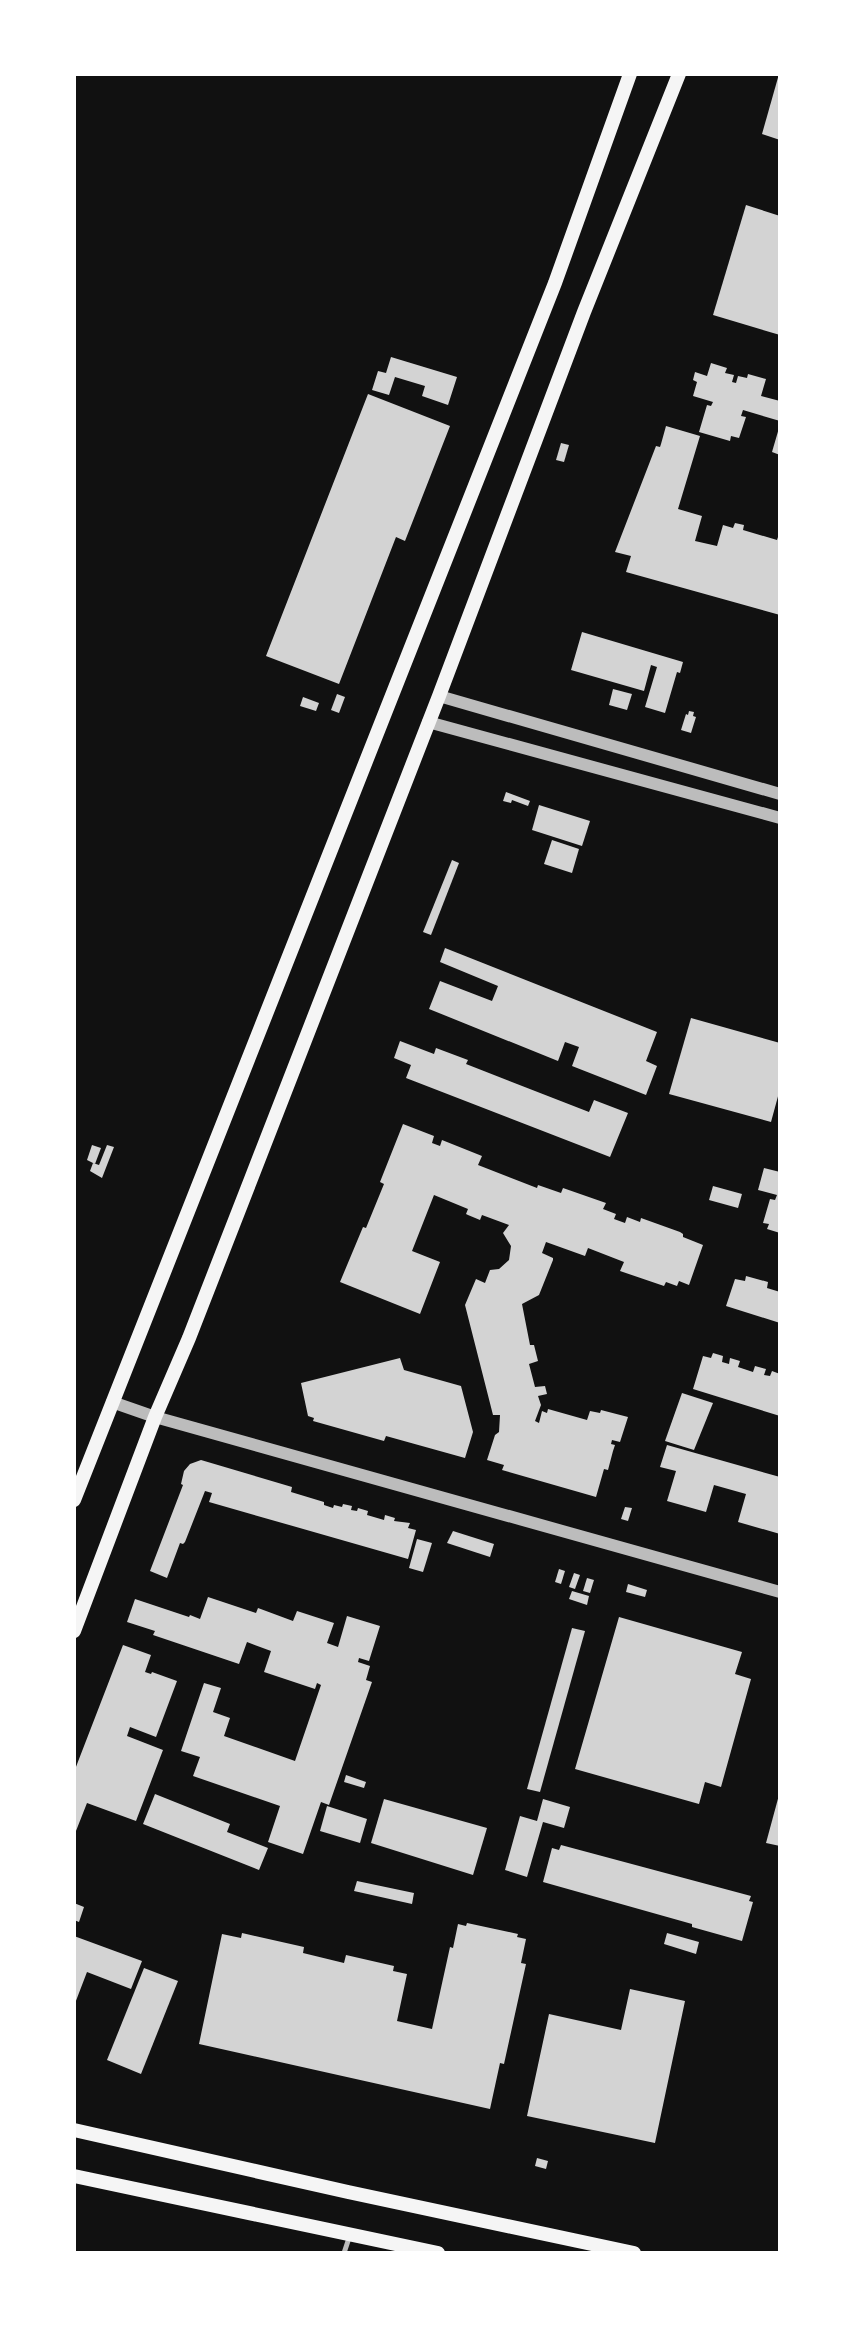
<svg xmlns="http://www.w3.org/2000/svg" width="854" height="2327" viewBox="0 0 854 2327" font-family="'Fira Sans Condensed',sans-serif">
<style>
.building{fill:#d3d3d3}
.lines{fill:none;stroke-linecap:round;stroke-linejoin:round}
.service{stroke:#bcbcbc;stroke-width:5}
.tertiary{stroke:#bcbcbc;stroke-width:12}
.secondary{stroke:#f5f5f5;stroke-width:14}
.primary{stroke:#f5f5f5;stroke-width:14}
</style>
<rect width="100%" height="100%" fill="#111"/>
<g class="building">
<path d="M779,74H780V140L762,134Z"/>
<path d="M746,205L780,216V335L713,315Z"/>
<path d="M391,357L457,377L448,405L422,396L425,386L395,377L389,395L372,390L378,371L386,373Z"/>
<path d="M711,363L727,368L725,373L734,375L732,382L736,383L738,376L747,378L748,374L766,379L761,396L780,401V421L743,410L741,416L746,417L739,438L731,436L730,441L699,432L707,405L711,406L713,402L693,396L697,382L693,380L695,372L707,376Z"/>
<path d="M368,394L450,426L405,541L396,537L339,684L266,656Z"/>
<path d="M666,426L700,436L678,509L702,516L695,541L717,546L723,525L733,528L735,523L744,525L743,530L777,540L780,531V615L626,572L631,556L615,552L656,446L660,447L661,444Z"/>
<path d="M779,428H780V455L772,452Z"/>
<path d="M561,443L569,445L564,462L556,460Z"/>
<path d="M582,632L683,662L680,673L677,672L665,713L645,707L657,667L651,665L644,691L571,670Z"/>
<path d="M613,689L632,694L627,710L609,705Z"/>
<path d="M337,694L345,697L339,713L331,710Z"/>
<path d="M303,697L319,703L316,711L300,706Z"/>
<path d="M689,711L694,712L693,716L696,717L691,733L681,730L686,714L688,715Z"/>
<path d="M506,792L530,801L528,806L512,800L511,803L503,801Z"/>
<path d="M539,805L590,821L582,846L532,830Z"/>
<path d="M552,840L579,849L572,873L544,864Z"/>
<path d="M452,860L459,863L431,935L423,932Z"/>
<path d="M445,948L657,1032L646,1061L657,1066L646,1095L572,1066L579,1047L565,1042L558,1061L429,1009L440,981L492,1001L498,986L440,962Z"/>
<path d="M691,1018L780,1043V1089L771,1122L669,1094Z"/>
<path d="M400,1041L434,1054L436,1048L468,1060L466,1064L589,1112L594,1100L628,1113L610,1157L406,1078L411,1065L394,1058Z"/>
<path d="M403,1124L434,1136L432,1143L440,1146L442,1140L482,1156L478,1165L537,1188L538,1185L561,1193L563,1188L606,1203L603,1209L616,1214L614,1219L625,1223L627,1217L640,1222L641,1218L680,1232L683,1234V1237L703,1245L689,1285L679,1281L677,1286L666,1282L664,1286L620,1271L624,1262L588,1248L585,1256L546,1242L542,1253L553,1258V1260L539,1295L522,1304L530,1345H534L538,1361L529,1364L535,1387L545,1386L547,1394L538,1396L541,1405L535,1421L539,1423L542,1411L547,1413L548,1409L587,1420L590,1411L600,1413L601,1410L628,1417L620,1442L612,1440L611,1444L615,1445L613,1451L608,1470L604,1469L596,1497L502,1470L504,1465L487,1460L495,1435L499,1432L500,1415H493L465,1305L476,1279L485,1283L490,1270L499,1269L509,1260L511,1246L503,1233L509,1225L482,1215L480,1220L468,1215L466,1214L468,1209L434,1195L412,1251L440,1262L420,1314L340,1282L363,1227L366,1228L384,1184L380,1182Z"/>
<path d="M92,1145L101,1148L95,1164L87,1160Z"/>
<path d="M107,1145L114,1147L102,1178L90,1171L93,1163L99,1165Z"/>
<path d="M764,1168L780,1172V1233L767,1229L769,1224L763,1223L770,1199L775,1200L777,1195L758,1190Z"/>
<path d="M713,1186L742,1194L738,1208L709,1200Z"/>
<path d="M746,1276L768,1282L767,1288L780,1292V1323L726,1306L735,1279L745,1281Z"/>
<path d="M713,1353L723,1356L722,1362L729,1364L730,1358L740,1361L738,1367L753,1372L755,1366L766,1369L764,1375L770,1376L772,1371L780,1374V1416L693,1389L703,1356L711,1358Z"/>
<path d="M400,1358L404,1370L461,1386L473,1432L465,1458L386,1436L384,1441L313,1421L314,1418L308,1416L301,1383Z"/>
<path d="M682,1393L713,1403L694,1450L665,1441Z"/>
<path d="M667,1445L780,1477V1534L738,1522L746,1494L714,1485L706,1512L667,1501L676,1471L660,1467Z"/>
<path d="M201,1460L292,1487L291,1492L324,1502V1505L333,1508L334,1505L342,1507L343,1504L352,1506L351,1510L357,1511L358,1508L368,1511L367,1515L384,1520L385,1515L395,1518L394,1521L410,1523L408,1528L416,1530L408,1559L209,1502L212,1493L205,1491L185,1542L183,1544L180,1543L167,1578L150,1571L183,1485L181,1484L184,1471L190,1464Z"/>
<path d="M625,1507L632,1508L628,1521L621,1519Z"/>
<path d="M453,1531L494,1544L490,1557L447,1543Z"/>
<path d="M417,1539L432,1543L423,1572L409,1568Z"/>
<path d="M559,1569L565,1571L561,1584L555,1582Z"/>
<path d="M574,1573L580,1575L575,1589L569,1587Z"/>
<path d="M587,1578L594,1580L590,1593L583,1591Z"/>
<path d="M628,1584L647,1590L645,1597L626,1592Z"/>
<path d="M572,1591L589,1596L587,1605L569,1599Z"/>
<path d="M208,1597L256,1613L258,1608L293,1621L297,1611L334,1623L327,1643L338,1647L347,1616L380,1626L369,1661L359,1658L358,1662L370,1666L366,1680L372,1682L329,1805L321,1802L303,1854L268,1842L280,1806L193,1776L200,1757L181,1751L204,1683L221,1688L213,1712L230,1718L224,1736L295,1761L321,1685L317,1683L315,1689L264,1672L271,1651L247,1642L239,1664L153,1635L155,1631L127,1622L135,1599L189,1617L190,1615L200,1619Z"/>
<path d="M619,1617L742,1652L735,1674L751,1679L721,1787L705,1782L699,1804L575,1769Z"/>
<path d="M572,1628L585,1631L540,1792L527,1789Z"/>
<path d="M123,1645L151,1655L145,1672L151,1674L152,1672L177,1681L156,1737L130,1727L127,1736L163,1750L136,1821L87,1803L74,1836V1772Z"/>
<path d="M346,1775L366,1782L364,1788L344,1782Z"/>
<path d="M155,1794L230,1824L227,1832L268,1848L259,1870L143,1824Z"/>
<path d="M779,1795H780V1846L766,1843Z"/>
<path d="M384,1799L487,1828L473,1875L371,1843Z"/>
<path d="M543,1799L570,1807L564,1828L543,1822L527,1877L505,1870L520,1816L537,1821Z"/>
<path d="M327,1806L367,1819L360,1843L320,1831Z"/>
<path d="M561,1845L751,1896L749,1901L753,1902L742,1941L692,1927V1924L543,1882L552,1848L559,1850Z"/>
<path d="M357,1881L414,1893L412,1904L354,1891Z"/>
<path d="M74,1903L84,1907L79,1922L74,1920Z"/>
<path d="M467,1923L518,1934L517,1937L526,1939L521,1963L526,1964L504,2064L500,2063L490,2109L199,2044L222,1934L241,1938L242,1933L304,1947L303,1953L344,1963L346,1955L394,1966L393,1971L407,1974L397,2021L432,2029L450,1947L453,1948L458,1924L466,1926Z"/>
<path d="M667,1933L699,1942L696,1954L664,1944Z"/>
<path d="M74,1936L142,1961L131,1989L87,1972L74,2006Z"/>
<path d="M144,1968L178,1981L141,2074L107,2060Z"/>
<path d="M630,1989L685,2001L655,2143L527,2116L549,2014L621,2030Z"/>
<path d="M537,2158L548,2161L546,2169L535,2166Z"/>
</g>
<g class="lines">
<path class="service" d="M344,2253L350,2235"/>
<g class="tertiary">
<path d="M439,696L780,794"/>
<path d="M428,722L780,818"/>
<path d="M112,1402L155,1417L780,1592"/>
</g>
<g class="secondary">
<path d="M74,2130L348,2192L634,2253"/>
<path d="M74,2176L438,2253"/>
</g>
<g class="primary">
<path d="M74,1500L555,283L630,74"/>
<path d="M74,1631L155,1417L189,1338L251,1179L439,696L584,312L679,74"/>
</g>
</g>
<rect width="854" height="2327" fill="none" stroke="#ffffff" stroke-width="152"/>
</svg>
